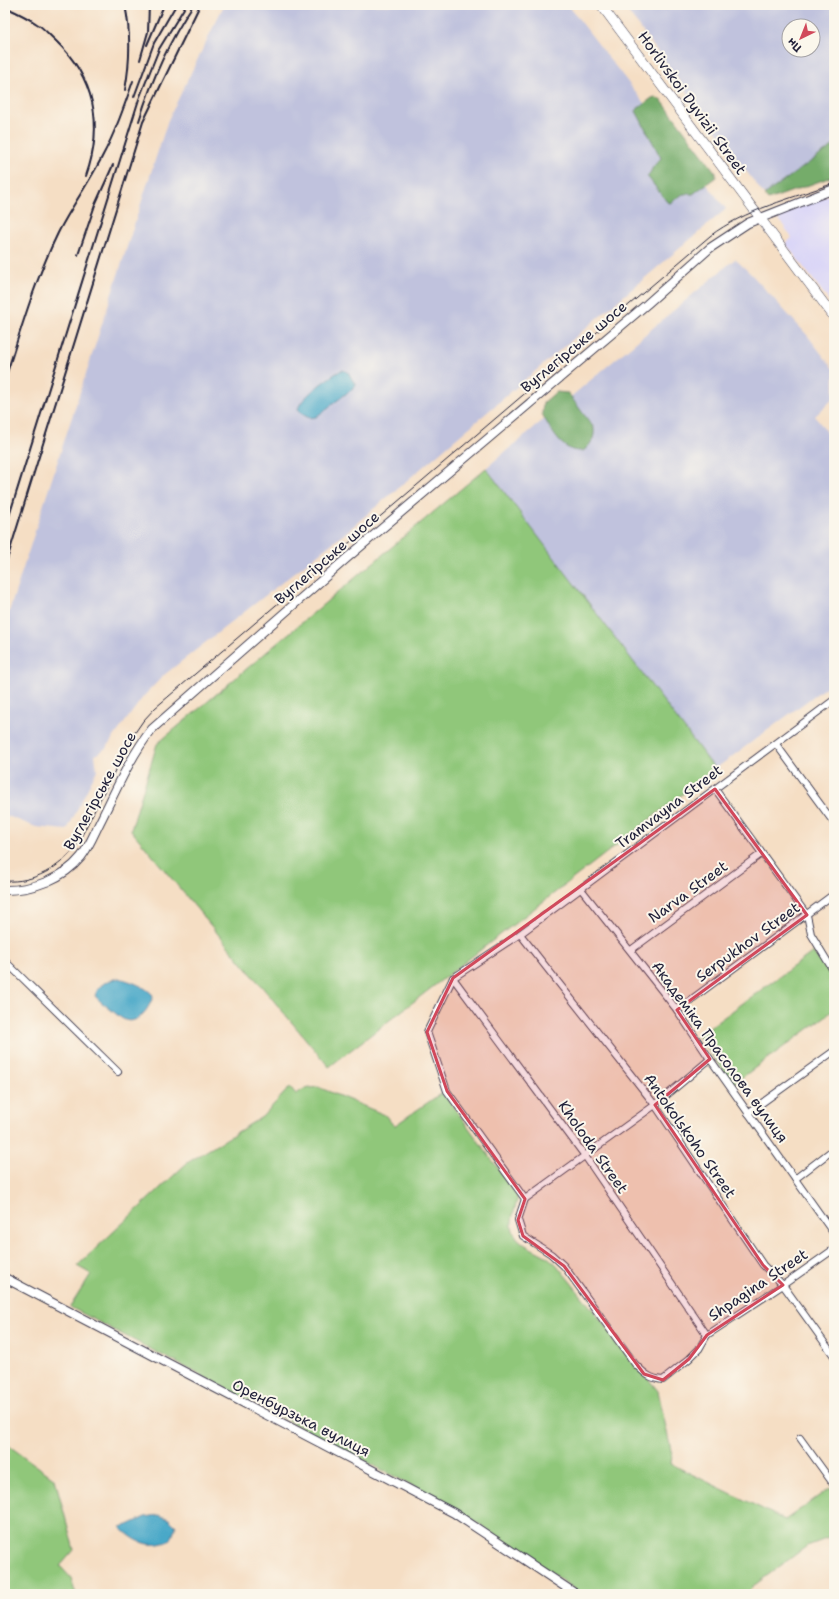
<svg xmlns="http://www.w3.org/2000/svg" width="839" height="1599" viewBox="0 0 839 1599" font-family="'Shantell Sans',sans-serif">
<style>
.built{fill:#dad6f7}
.industrial{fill:#c0c2dd;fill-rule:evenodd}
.green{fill:#90c77a;stroke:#59745a}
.forest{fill:#74ac6a;stroke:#4b6752}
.water{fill:#49a8c8;stroke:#366582}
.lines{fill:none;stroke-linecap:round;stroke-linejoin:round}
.minor-casing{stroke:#423e50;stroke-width:8}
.tertiary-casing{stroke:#423e50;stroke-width:10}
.secondary-casing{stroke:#423e50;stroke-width:10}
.minor{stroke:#fff;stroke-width:6}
.tertiary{stroke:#fff;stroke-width:8}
.secondary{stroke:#fff;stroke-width:9}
.tram{stroke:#22223b;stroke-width:1}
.rail{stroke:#22223b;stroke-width:2}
.marked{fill:#d1495b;fill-opacity:0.2;stroke:#d1495b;stroke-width:3;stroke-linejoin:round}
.labels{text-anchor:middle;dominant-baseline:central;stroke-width:4;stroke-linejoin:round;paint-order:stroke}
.street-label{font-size:15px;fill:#22223b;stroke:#fbf7ec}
</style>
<rect width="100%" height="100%" fill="#fbf7ec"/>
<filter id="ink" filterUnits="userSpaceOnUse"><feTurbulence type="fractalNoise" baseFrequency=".025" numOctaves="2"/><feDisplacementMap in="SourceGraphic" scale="8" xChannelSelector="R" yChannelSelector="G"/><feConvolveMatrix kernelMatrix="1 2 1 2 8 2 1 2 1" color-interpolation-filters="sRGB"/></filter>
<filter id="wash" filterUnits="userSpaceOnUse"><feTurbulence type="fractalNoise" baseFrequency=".012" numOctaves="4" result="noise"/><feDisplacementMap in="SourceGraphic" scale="16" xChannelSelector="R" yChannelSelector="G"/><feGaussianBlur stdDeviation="0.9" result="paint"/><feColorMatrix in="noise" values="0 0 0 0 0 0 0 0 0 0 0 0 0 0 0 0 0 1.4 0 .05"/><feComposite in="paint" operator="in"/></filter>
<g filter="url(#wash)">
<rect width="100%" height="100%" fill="#f5dec4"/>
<path class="built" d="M834,193V307L785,243L792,238L776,215Z"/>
<g class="industrial">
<path d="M224,5H568L726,209L344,534L164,675L143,697L106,748L95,755L97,770L67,830L36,827L5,815V624L168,120Z"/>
<path d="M623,5H834V106L832,107L834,114V145L764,195ZM789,26H813V50H789Z"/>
<path d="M735,259L751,274L807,335L834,370V398L815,416L834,443V681L715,769L486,468Z"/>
</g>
<g class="green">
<path d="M486,468L715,769L329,1067L131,830L157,744Z"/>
<path d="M813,952L834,980V1010L733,1084L698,1036Z"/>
<path d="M290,1087L296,1094L304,1089L318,1087L385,1115L394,1126L443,1092L518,1196C516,1206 511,1217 512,1227C515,1243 532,1248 544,1255C548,1257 552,1261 556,1264L658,1391L672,1455L671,1464L785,1520L830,1488L834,1494V1536L807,1546L756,1584L746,1594H582L455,1508L70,1307L91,1274L77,1266L187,1163L262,1117Z"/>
<path d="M5,1443L55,1479L74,1550L60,1566L71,1578L76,1594H5Z"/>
</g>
<g class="forest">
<path d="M655,97L662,101L716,173V177L693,194H683L670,203L667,202L647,176L650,173L653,167L661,158L636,111L637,109L652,98Z"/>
<path d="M834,145V176L768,200L764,195Z"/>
<path d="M556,392L568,393L594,428C595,438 591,445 583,451C579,451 574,451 570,449C557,443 549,426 542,414L543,403Z"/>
</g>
<g class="water">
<path d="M342,370L348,372L356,386L316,417C307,419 304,416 298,409C301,397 330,376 342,370Z"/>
<path d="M119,978C130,981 145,986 153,995C151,1006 139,1025 125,1020C120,1018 114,1012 110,1009C105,1005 99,1001 95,996C98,984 108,980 119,978Z"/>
<path d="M159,1515L169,1519L176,1526L171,1540C150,1550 135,1542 120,1527L128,1525L145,1517Z"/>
</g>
</g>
<g filter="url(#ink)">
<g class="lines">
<g class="minor-casing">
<g id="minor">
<path d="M776,744L834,823"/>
<path d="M715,789L807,915L811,934L834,972"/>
<path d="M581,889L677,1010L710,1059L834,1234"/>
<path d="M520,934L655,1105L763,1265L783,1285L834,1356"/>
<path d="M631,950L761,854"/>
<path d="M5,961L118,1072"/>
<path d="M453,978L427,1032L447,1091L525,1199L518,1220L523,1236L551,1254L564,1266L635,1364C644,1373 650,1379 663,1380L689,1359L699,1349L707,1335L783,1285L834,1249"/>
<path d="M453,978L520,934L834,700"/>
<path d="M453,978L585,1156L707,1335"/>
<path d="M677,1010L834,894"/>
<path d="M748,1113L834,1051"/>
<path d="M795,1179L834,1149"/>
<path d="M525,1199L655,1105L710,1059"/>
<path d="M800,1438L834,1485"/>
</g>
</g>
<g class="tertiary-casing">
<g id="tertiary">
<path d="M5,890C33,890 63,879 81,857C89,847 94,834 100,822C116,790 130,757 152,729L347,558L647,304L710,248L748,223L834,189"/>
<path d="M5,1278L454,1513L576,1594"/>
</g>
</g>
<g class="secondary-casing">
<path id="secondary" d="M601,5L834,317"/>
</g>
<use href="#minor" class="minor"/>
<use href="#tertiary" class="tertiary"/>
<use href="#secondary" class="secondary"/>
<path class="tram" d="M5,881C34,883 60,868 77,845L132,737L143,721L155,708L710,236C744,210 793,198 834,183"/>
<g class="rail">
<path d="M125,5C131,33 130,63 125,90"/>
<path d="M5,7C16,12 27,17 37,24C44,28 49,35 55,40C95,78 104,125 86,176"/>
<path d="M147,45L164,5"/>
<path d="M140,60L148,32L149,5"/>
<path d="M134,97L154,43L176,5"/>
<path d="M139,121C152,79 169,41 193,5"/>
<path d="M78,255L95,205L113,165"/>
<path d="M5,379C21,329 35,280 58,233C71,207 89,183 102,157C115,133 124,107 133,81"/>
<path d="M5,529L139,99L159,49L186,5"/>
<path d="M5,566L143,122L200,5"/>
</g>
</g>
</g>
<path class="marked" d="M715,789L807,915L677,1010L710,1059L655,1105L763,1265L783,1285L707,1335L689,1359L663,1380L644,1374L564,1266L523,1236L518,1220L525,1199L447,1091L427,1032L453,978Z"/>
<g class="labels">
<g class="street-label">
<text transform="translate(692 103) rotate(54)">Horlivskoi Dyvizii Street</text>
<text transform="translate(574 347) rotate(-40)">Вуглегірське шосе</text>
<text transform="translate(327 558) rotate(-41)">Вуглегірське шосе</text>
<text transform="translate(100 791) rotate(-61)">Вуглегірське шосе</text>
<text transform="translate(669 807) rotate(-37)">Tramvayna Street</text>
<text transform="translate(688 892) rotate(-36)">Narva Street</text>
<text transform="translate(748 942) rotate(-36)">Serpukhov Street</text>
<text transform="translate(720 1052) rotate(54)">Академіка Прасолова вулиця</text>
<text transform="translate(690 1136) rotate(55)">Antokolskoho Street</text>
<text transform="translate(593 1147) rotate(55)">Kholoda Street</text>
<text transform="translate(758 1285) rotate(-34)">Shpagina Street</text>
<text transform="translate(301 1418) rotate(27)">Оренбурзька вулиця</text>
</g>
</g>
<rect width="839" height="1599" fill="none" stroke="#fbf7ec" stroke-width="20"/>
<g transform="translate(801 38) rotate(223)"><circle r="19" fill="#fbf7ec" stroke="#a4a2a5"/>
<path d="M0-3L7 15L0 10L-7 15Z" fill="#d1495b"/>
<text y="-6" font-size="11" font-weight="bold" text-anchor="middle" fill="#22223b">Пн</text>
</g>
</svg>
